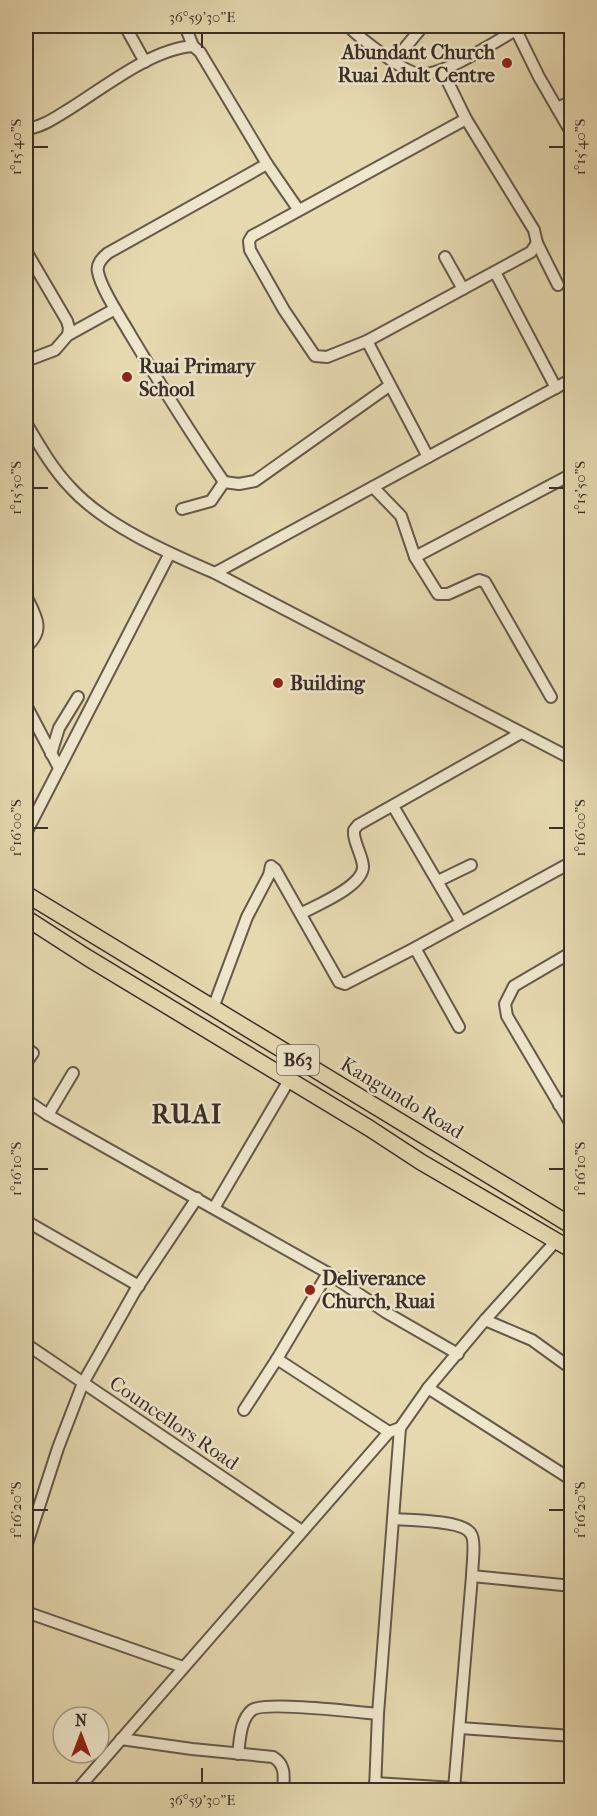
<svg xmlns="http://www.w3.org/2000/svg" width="597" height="1816" viewBox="0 0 597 1816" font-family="'IM FELL French Canon',serif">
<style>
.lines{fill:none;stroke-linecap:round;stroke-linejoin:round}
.minor-casing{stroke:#65594a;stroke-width:14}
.highway-casing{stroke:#3a2e28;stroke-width:18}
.minor{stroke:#efe6cc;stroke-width:10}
.highway{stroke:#e6d9b0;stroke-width:15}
.ticks{fill:none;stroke:#3a2e28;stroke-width:2}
.poi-dot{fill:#8f2418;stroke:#efe6cc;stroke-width:2}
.labels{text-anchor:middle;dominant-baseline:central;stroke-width:5;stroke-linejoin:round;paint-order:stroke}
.shield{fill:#efe6cc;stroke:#706559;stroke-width:1.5}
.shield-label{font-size:18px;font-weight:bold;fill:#3a2e28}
.poi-label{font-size:20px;font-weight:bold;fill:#3a2e28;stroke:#efe6cc;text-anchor:start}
.street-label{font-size:20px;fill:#3a2e28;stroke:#efe6cc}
.district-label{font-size:26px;font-weight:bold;letter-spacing:1.5px;fill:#3a2e28;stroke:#efe6cc}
.neatline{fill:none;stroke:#3a2e28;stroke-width:2}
.ticks-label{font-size:15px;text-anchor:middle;fill:#3a2e28}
</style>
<rect width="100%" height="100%" fill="#e6d9b0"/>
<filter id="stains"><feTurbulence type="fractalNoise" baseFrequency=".00333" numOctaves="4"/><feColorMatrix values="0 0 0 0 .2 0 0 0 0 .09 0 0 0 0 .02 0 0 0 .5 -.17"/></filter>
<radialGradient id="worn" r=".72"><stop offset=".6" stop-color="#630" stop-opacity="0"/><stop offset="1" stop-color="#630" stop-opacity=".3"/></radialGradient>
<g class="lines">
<g class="minor-casing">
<g id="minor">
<path d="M125,26L145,62"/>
<path d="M185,26L193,46"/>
<path d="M348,26C360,38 404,73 420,74C443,76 495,42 516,30"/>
<path d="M514,26L539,77L572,134"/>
<path d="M394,61L423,26"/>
<path d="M557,108L572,101"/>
<path d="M466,119L252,236L249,241L250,250L284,310L315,356L327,357L367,341L428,457L572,379"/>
<path d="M26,129C43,127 56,117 71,108C106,86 152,49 193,46L200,52L267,164L298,209"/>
<path d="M537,243L558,285"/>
<path d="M26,251L67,321L69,328L68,335"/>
<path d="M445,257L463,289"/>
<path d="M495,272L556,388"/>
<path d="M367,341L531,252L537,243L534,230L466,119L442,70"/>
<path d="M26,361L55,350L68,335L115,309"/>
<path d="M26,423C39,445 52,468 70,487C104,525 168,553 215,573L572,759"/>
<path d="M224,482C191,434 160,384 130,334C121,318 101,289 98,272C96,264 102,258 108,253L267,164"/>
<path d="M373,487L401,516L415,557L438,594H448L479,580L485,582L551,697"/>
<path d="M182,509L211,501L224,482L239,484L255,481L389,386"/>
<path d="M415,557L572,474"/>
<path d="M215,573L428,457"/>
<path d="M26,596C36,616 46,630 26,647"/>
<path d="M26,705L59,768"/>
<path d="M51,754L59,728L78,697"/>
<path d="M393,806L461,922"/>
<path d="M26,833L170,553"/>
<path d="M438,881L471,865"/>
<path d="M302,913C317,905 364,886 363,866C362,855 355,845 354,834V830L358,825L521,733"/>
<path d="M415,948L459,1027"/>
<path d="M572,952L514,986L505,1004L507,1016L572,1126"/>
<path d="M213,1008L247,917L269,875L271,866L275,869L339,982L345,984L415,948L572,862"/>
<path d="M26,1048L33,1053L26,1063"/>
<path d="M26,1100L48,1115L328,1273L277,1359L389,1432"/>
<path d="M559,1105L572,1098"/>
<path d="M48,1115L73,1073"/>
<path d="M214,1208L285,1087"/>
<path d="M26,1221L139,1286"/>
<path d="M328,1273L387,1313L458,1354"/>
<path d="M485,1320L532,1340L572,1369"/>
<path d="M26,1344L302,1531"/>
<path d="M428,1388L572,1480"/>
<path d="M244,1410L277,1359"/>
<path d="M393,1519C408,1520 464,1520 471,1534C476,1541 472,1567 472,1576"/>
<path d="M26,1547L58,1448L83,1383L135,1291L197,1198"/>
<path d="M26,1612L183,1667"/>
<path d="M460,1728L572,1736"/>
<path d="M121,1739L192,1749L273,1757C286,1765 284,1776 283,1790"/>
<path d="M238,1754C240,1740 240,1720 252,1710C265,1701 357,1712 378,1714"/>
<path d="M375,1783L487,1790"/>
<path d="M454,1789L472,1576L572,1586"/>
<path d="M77,1790L389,1432L400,1428L428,1388L485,1320L556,1241"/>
<path d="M375,1790L378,1714L400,1428"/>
</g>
</g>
<g class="highway-casing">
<g id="highway">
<path d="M26,894L572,1226"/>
<path d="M26,918L88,958L369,1128L421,1162L572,1250"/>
</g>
</g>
<use href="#minor" class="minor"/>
<use href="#highway" class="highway"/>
</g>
<path class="ticks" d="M202,33V48M33,147H48M549,147H564M33,488H48M549,488H564M33,828H48M549,828H564M33,1169H48M549,1169H564M33,1510H48M549,1510H564M202,1768V1783"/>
<g class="poi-dot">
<circle cx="507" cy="63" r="6"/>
<circle cx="127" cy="377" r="6"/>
<circle cx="278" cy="683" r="6"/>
<circle cx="310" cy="1290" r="6"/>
</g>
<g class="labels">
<rect class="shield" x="277" y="1045" width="42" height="30" rx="4.5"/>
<g class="shield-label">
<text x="298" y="1060">B63</text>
</g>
<g class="poi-label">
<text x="495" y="52" text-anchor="end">Abundant Church<tspan x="495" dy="23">Ruai Adult Centre</tspan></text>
<text x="139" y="366">Ruai Primary<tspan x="139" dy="23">School</tspan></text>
<text x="290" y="683">Building</text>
<text x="322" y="1278">Deliverance<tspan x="322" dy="23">Church, Ruai</tspan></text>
</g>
<g class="street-label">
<text transform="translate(402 1098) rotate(31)">Kangundo Road</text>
<text transform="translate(174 1423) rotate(34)">Councellors Road</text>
</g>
<g class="district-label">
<text x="187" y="1114">RUAI</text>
</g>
</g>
<rect width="597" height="1816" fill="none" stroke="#e6d9b0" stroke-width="66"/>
<g transform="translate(81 1735)"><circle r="28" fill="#efe6cc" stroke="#a79c8a" stroke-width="1.5"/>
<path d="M0-4.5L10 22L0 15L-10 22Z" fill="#8f2418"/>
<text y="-9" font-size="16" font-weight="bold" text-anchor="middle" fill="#3a2e28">N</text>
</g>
<rect x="33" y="33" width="531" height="1750" class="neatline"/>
<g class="ticks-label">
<text x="202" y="22">36°59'30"E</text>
<text transform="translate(16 147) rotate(-90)" y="5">1°15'40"S</text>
<text transform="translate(580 147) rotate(-90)" y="5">1°15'40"S</text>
<text transform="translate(16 488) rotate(-90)" y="5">1°15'50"S</text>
<text transform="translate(580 488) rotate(-90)" y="5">1°15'50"S</text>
<text transform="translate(16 828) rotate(-90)" y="5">1°16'00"S</text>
<text transform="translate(580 828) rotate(-90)" y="5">1°16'00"S</text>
<text transform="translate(16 1169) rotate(-90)" y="5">1°16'10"S</text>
<text transform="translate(580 1169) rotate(-90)" y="5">1°16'10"S</text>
<text transform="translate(16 1510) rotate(-90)" y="5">1°16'20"S</text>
<text transform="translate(580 1510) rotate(-90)" y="5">1°16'20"S</text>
<text x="202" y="1805">36°59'30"E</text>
</g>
<rect width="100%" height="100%" filter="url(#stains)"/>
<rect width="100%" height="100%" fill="url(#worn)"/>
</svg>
